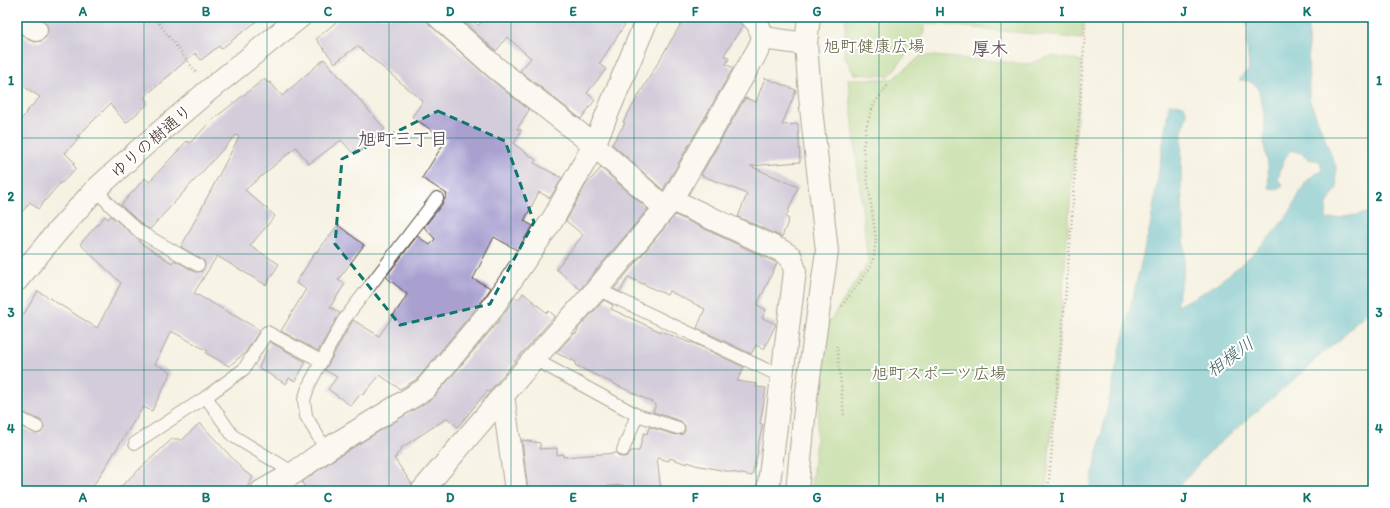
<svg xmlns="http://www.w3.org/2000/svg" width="1390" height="508" viewBox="0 0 1390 508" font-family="Itim,'Klee One',sans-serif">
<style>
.green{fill:#a3d17f;stroke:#6f7e4e}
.water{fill:#50b9cd;stroke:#467276}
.building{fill:#a9a0d0}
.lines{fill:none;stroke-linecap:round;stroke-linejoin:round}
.lane-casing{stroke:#57483c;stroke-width:14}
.street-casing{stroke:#57483c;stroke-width:24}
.secondary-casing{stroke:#57483c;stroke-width:24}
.path{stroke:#57483c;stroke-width:2.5;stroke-dasharray:1 3;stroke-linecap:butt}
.lane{stroke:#fff;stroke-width:12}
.street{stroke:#fff;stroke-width:22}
.secondary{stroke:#fff;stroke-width:22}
.marked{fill:none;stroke:#0f766e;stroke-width:3;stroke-dasharray:8 5;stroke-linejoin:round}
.grid{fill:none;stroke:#0f766e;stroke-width:1;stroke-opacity:0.55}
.labels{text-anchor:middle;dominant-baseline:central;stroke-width:4;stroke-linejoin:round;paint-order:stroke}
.park-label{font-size:17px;fill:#5a5c3b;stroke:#fff}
.street-label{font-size:17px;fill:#3b2a1e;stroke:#fff}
.neighbourhood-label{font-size:18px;font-weight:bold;fill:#62535c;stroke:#fff}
.water-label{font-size:18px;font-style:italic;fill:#436364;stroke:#fff}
.neatline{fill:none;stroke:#0f766e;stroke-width:1.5}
.grid-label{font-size:13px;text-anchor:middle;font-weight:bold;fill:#0f766e}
</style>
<rect width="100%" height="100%" fill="#fff"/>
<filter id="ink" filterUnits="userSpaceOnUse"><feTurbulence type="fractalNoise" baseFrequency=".025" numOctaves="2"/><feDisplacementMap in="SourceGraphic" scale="8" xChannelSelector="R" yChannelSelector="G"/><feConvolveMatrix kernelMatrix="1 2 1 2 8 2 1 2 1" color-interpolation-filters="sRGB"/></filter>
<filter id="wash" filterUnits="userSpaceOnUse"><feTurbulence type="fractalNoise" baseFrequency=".012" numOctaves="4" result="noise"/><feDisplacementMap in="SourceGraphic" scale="16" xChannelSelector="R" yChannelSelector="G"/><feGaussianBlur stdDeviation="0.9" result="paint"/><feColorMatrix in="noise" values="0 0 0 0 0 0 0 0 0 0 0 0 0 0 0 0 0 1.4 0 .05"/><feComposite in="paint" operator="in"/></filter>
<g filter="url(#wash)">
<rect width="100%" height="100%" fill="#f6f2e3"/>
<g class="green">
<path d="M846,17H925V32L889,76L854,74L844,55Z"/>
<path d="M928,17H1084L1082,39L927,23Z"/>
<path d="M922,55L1028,64L1052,56L1082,61L1046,491H811L827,325L868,263L848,79H893Z"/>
</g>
<path class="water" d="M1245,17H1308L1309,98L1336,167L1337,188L1327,204L1326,220L1373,212V307L1354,324L1340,340L1317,357L1309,367L1215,447L1201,461L1176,491H1089L1123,337L1151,222L1169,104L1184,105L1187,114L1182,132L1181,181L1185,252L1184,269L1176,306C1217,290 1261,250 1287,216C1296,204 1299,189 1309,179C1312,175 1318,173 1322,171L1320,161L1308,159L1303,154L1291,150C1283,158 1280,170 1278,180L1284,185L1276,190L1269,188L1268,165L1264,145L1265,119L1258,87L1249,81L1239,80L1249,69L1247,46L1248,29Z"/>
<g id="blocks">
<g class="building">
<path d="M39,17H262L221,49L219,46L201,60L195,53L144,97L149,103L126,123L110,104L78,136L80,137L65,153L75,163L73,165L76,168L62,183L61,182L38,209L30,202L17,218V123L26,114L25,113L40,97L17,82V32L29,40L35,42L41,41L46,37L48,31L47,25Z"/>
<path d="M342,17H427V21L431,26L488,77L529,110L517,129L521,130L514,144L536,160L534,163L562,178L550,198L539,192L524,221L533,226L517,250L494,237L473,279L491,288L478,306L417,379L400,389L380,375L363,395L361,393L351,406L328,389L337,377L325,370L353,320L379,336L404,300L407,294L386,277L417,236L430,245L435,239L424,227L443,203L447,194L422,178L446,140L412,117L423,101L357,46L335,63L316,39Z"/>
<path d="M458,17H469L478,26L486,17H630L599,64L606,69L587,93L595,100L581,119L520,71L531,58L507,37L496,51Z"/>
<path d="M685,17H731L743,25L724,55L729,58L726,64L733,68L663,190L612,144L625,123L623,122Z"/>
<path d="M324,59L385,129L358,153L356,150L353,153L341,140L309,164L296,147L245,190L275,216L250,246L279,264L266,285L217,256L194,293L260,330L245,353L229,366L206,353L208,351L171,331L155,364L171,372L152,411L143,407L90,491H17V425L37,434L41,433L44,427L43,423L40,420L17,410V325L38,291L97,328L121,283L80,244L105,216L108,219L111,216L140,240L139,242L172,263L174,260L195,272H198L202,271L205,265L204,261L181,247L239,137L236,135L150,229L144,226L121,205L145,178L149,182L187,141L189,143L191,142L211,121L264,79L268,83L270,82L282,96Z"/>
<path d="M765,78L796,90L782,125L798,124L800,162L750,166L798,187L786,217L789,219L782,237L738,217L747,194L701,175L745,98L756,102Z"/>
<path d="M601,168L648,209L580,289L556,269L583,235L566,221L585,186Z"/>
<path d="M675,215L777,263L757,305L766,310L762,318L776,324L764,349L756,345L751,354L697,328L705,309L669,291L667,295L628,277L620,292L614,289Z"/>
<path d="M338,225L364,245L338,280L345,284L330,307L340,313L318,351L281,331L306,289L296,283L316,251L317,252Z"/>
<path d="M523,293L547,313L549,311L555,316L515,361L489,392L487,391L458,427L447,418L401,448L402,450L396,455L397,457L394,458L412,484L410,491H307L302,482L333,460L434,397L498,322L515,297L518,300Z"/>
<path d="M604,300L613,305L611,309L661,332V331L690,343L691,342L744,367L737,381L757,384L756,387L766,388L760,424H763L757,449L758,450L752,476L695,465L688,462L687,464L670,458L669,461L657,458L661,491H624V485L568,489V491H528L522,440L540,443V449L557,448V455L563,454V457L616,453L620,457H624L628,456L631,451H639L644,433L647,434L649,427L676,435L683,434L685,431V426L681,421L653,412L656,404L575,365L576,362L556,353L575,333L576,334L579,327Z"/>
<path d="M270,342L306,362L295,381L289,378L286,384L259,368Z"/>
<path d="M200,423L244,471L253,477L245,491H116L172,439H179L181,441Z"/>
</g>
</g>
</g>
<g filter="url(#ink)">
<use href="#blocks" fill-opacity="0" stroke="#57483c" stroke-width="1"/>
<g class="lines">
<g class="lane-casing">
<g id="lane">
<path d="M96,190L112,207L140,232L198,265"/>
<path d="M597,289L782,377"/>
<path d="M534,359L637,415L678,428"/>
<path d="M206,397L233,436L294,473"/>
<path d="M17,417L37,427"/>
<path d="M135,443L206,397L244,369L267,332L321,361"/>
<path d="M326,450L306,416L304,400L309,385L343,321L437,198"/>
<path d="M623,450L637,415"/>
</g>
</g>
<g class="street-casing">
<g id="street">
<path d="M18,17L36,30"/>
<path d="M439,17L496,68L594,145L665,208"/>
<path d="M763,38L806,44"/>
<path d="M672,200L782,251L791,257L795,271L768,491"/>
<path d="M503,395L516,491"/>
<path d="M262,491L294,473L326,450L425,389L488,314L553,219L594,145L648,17"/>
<path d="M422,491L534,359L597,289L672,200L759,48L763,38L758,24L752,17"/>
<path d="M797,491L806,398L827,251L811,108L806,44L809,17"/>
</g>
</g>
<g class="secondary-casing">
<path id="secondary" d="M17,280L57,232L93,192L139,150L209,90L300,17"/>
</g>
<g class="path">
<path d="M154,17L196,72"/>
<path d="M842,306L870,268L874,256L876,239L863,148L867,123L874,104L888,85"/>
<path d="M837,346L844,416"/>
<path d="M1048,491L1070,244L1086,17"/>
</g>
<use href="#lane" class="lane"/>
<use href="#street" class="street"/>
<use href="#secondary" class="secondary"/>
</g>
</g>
<path d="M0 0H1390V508H0ZM438,111L505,141L534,222L490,304L400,325L335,244L342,159Z" fill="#f6f2e3" fill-opacity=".55" fill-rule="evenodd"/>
<path class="marked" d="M438,111L505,141L534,222L490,304L400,325L335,244L342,159Z"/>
<path class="grid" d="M144,17V491M267,17V491M389,17V491M511,17V491M634,17V491M756,17V491M879,17V491M1001,17V491M1123,17V491M1246,17V491M17,138H1373M17,254H1373M17,370H1373"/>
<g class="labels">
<g class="park-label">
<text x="874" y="46">旭町健康広場</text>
<text x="939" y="373">旭町スポーツ広場</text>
</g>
<g class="street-label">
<text transform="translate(151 141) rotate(-41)">ゆりの樹通り</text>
</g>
<g class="neighbourhood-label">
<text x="990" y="49">厚木</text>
<text x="403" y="139">旭町三丁目</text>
</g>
<g class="water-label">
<text transform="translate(1230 357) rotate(-36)">相模川</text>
</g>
</g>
<rect width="1390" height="508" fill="none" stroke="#fff" stroke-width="44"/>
<rect x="22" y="22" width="1346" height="464" class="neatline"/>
<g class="grid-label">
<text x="83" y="16">A</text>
<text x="206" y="16">B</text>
<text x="328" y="16">C</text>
<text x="450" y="16">D</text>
<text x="573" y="16">E</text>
<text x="695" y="16">F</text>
<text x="817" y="16">G</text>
<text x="940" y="16">H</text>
<text x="1062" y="16">I</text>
<text x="1184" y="16">J</text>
<text x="1307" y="16">K</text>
<text x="11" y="85">1</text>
<text x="1379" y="85">1</text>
<text x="11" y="201">2</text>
<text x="1379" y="201">2</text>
<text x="11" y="317">3</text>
<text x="1379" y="317">3</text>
<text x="11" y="433">4</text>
<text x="1379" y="433">4</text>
<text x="83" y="502">A</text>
<text x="206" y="502">B</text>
<text x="328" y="502">C</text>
<text x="450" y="502">D</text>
<text x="573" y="502">E</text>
<text x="695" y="502">F</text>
<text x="817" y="502">G</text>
<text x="940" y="502">H</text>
<text x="1062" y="502">I</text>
<text x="1184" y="502">J</text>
<text x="1307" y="502">K</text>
</g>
</svg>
